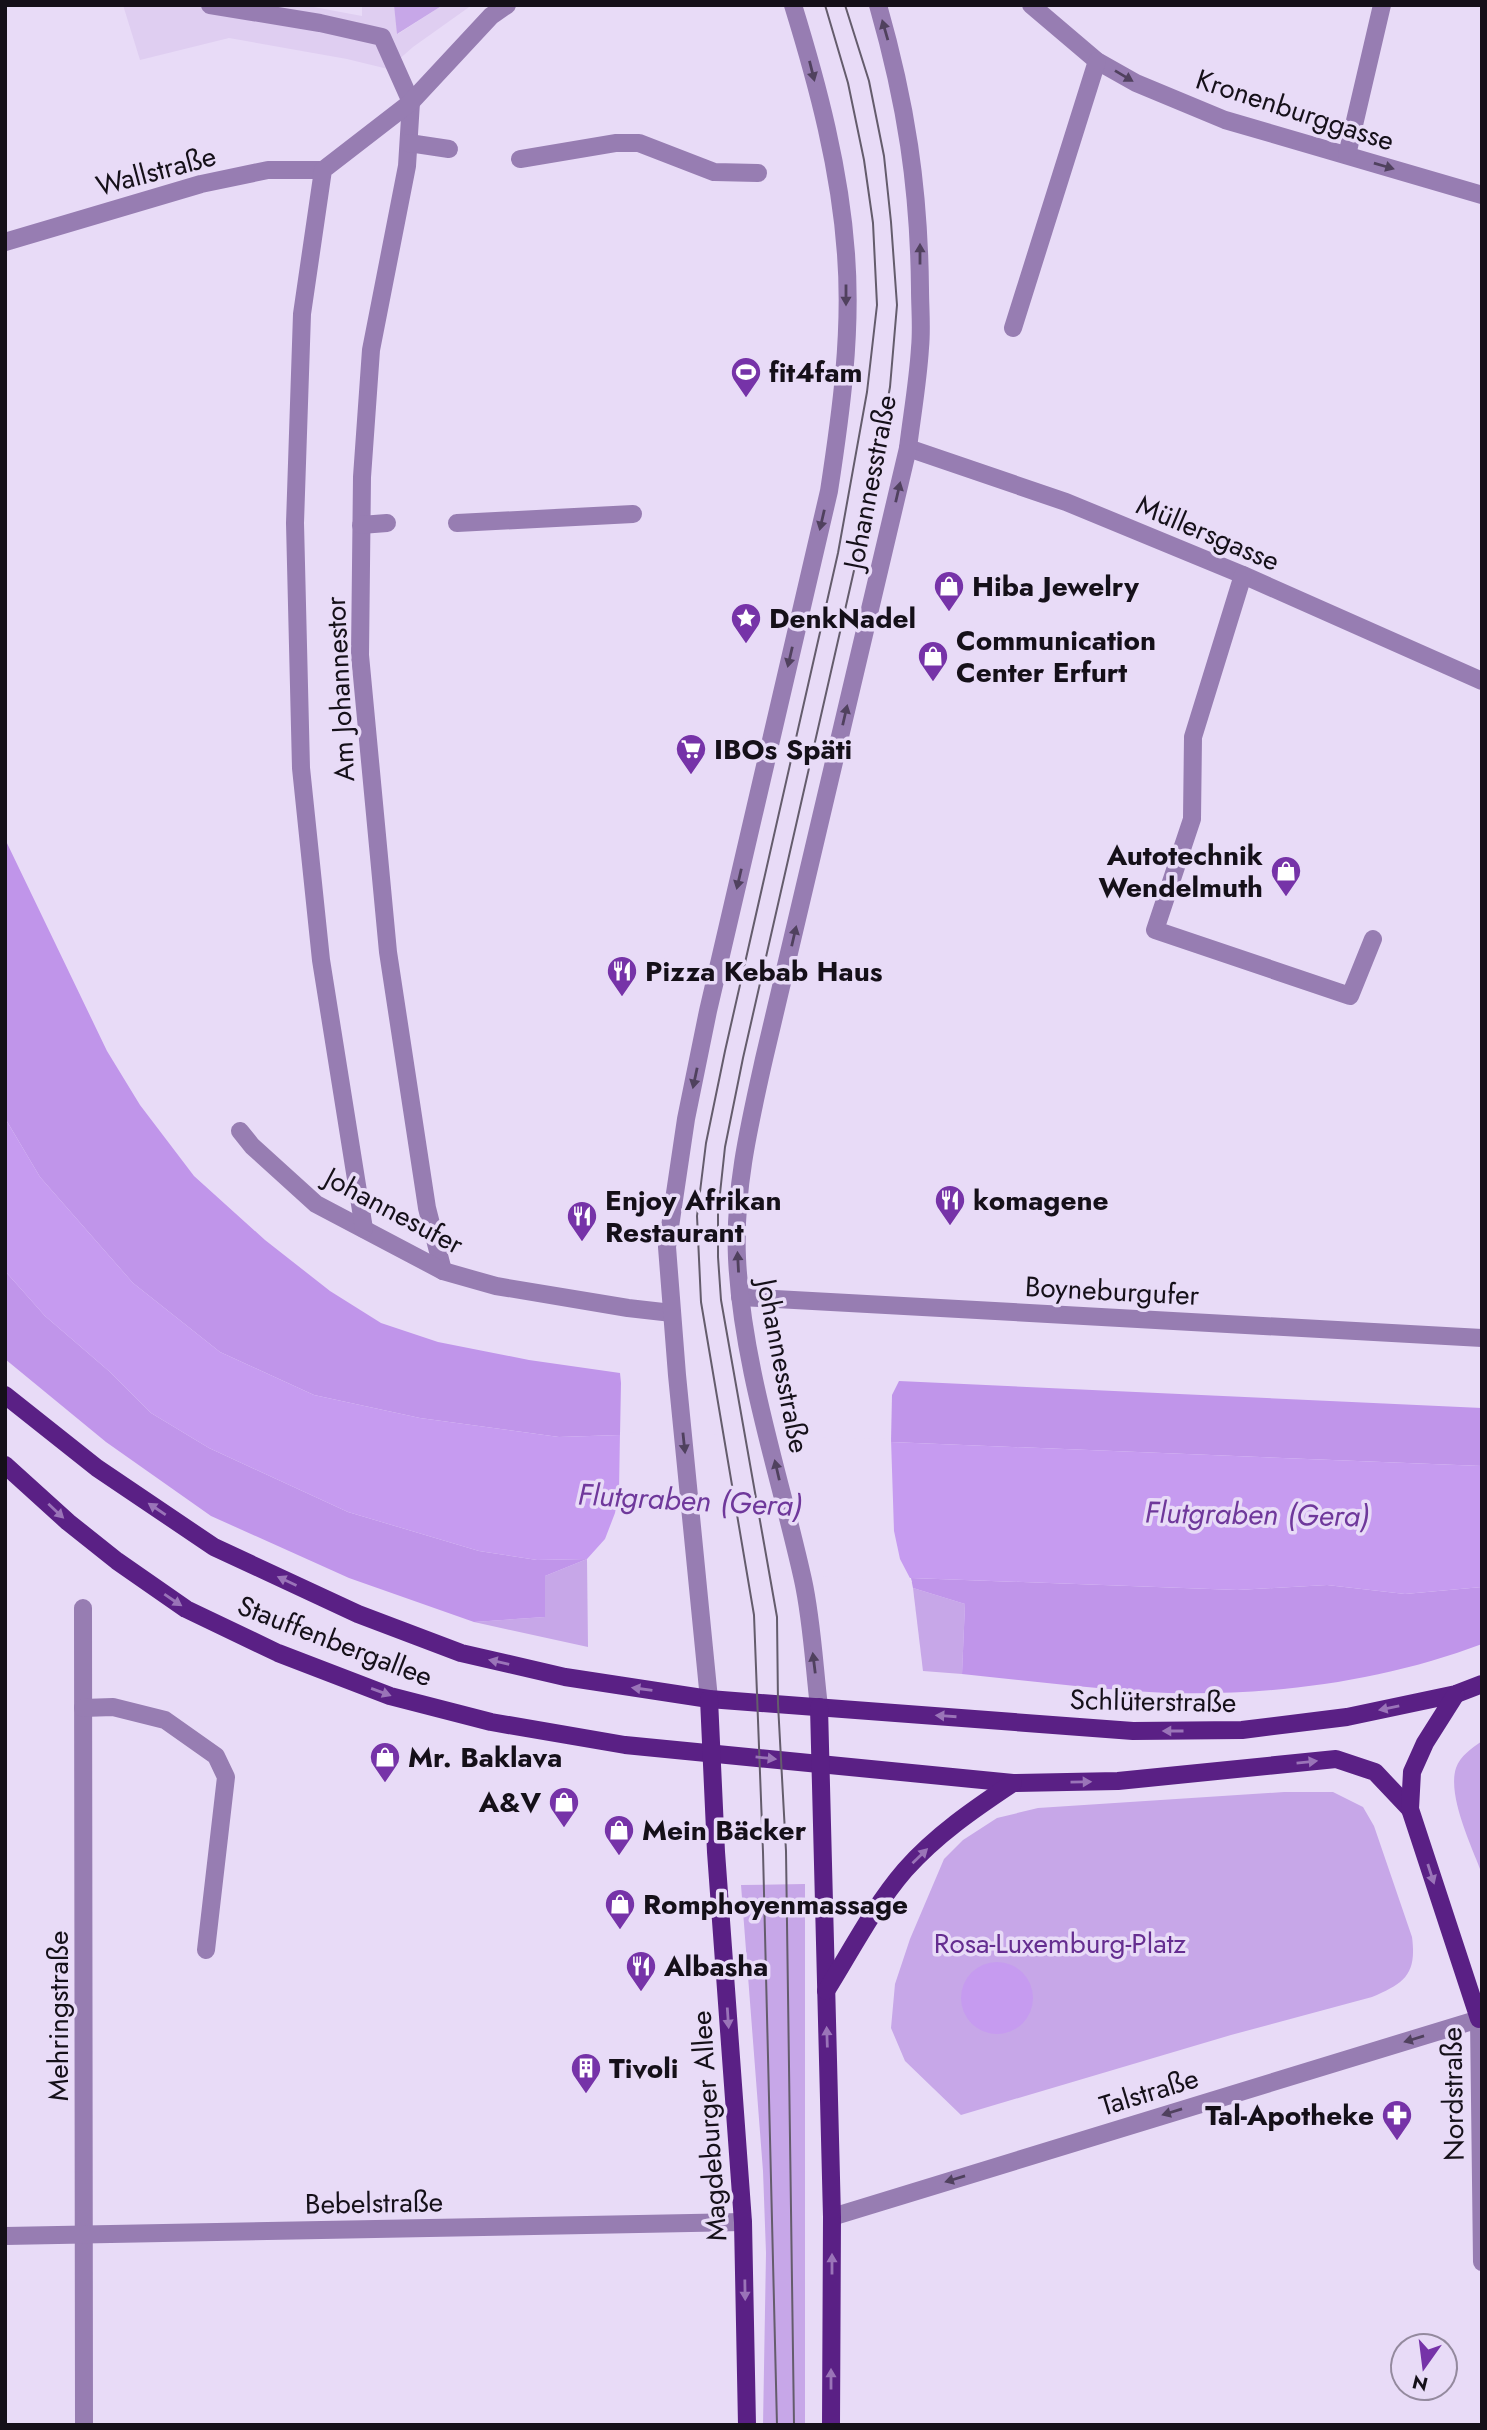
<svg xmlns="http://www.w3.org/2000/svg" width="1487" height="2430" viewBox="0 0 1487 2430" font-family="Jost,sans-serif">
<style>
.built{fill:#dfcef1}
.green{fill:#c7a7e8}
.forest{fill:#c095ea}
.water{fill:#c69bf0}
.pier{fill:#e8dbf7}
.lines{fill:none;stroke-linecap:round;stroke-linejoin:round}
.minor{stroke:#977db2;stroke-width:18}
.major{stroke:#5a2085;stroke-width:18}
.tram{stroke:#645c6c;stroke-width:2}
.oneway{fill:#50415e}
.oneway2{fill:#9a74b8}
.labels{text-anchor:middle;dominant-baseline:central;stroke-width:7;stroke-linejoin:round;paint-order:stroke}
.street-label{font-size:28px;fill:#151019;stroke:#e8dbf7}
.poi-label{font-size:28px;font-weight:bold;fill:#151019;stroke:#e8dbf7;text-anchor:start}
.park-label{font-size:28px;fill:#652d90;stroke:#e8dbf7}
.water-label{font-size:30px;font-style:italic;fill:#6f389b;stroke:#e8dbf7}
</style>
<rect width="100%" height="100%" fill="#e8dbf7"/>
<path class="built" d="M123,5H303L362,16V5H394L398,34L443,5H472L413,47L388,69L347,59L229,38L140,60Z"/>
<g class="green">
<path d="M394,5H443L397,34Z"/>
<path d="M587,1559L588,1647L474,1622L545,1617V1576Z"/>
<path d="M913,1588L965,1604L962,1674L923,1671Z"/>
<path d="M1482,1741V1874C1472,1847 1447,1796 1456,1768C1460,1756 1472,1748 1482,1741Z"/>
<path d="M1284,1792H1333L1363,1807L1374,1826L1412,1937C1417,1975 1404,1983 1372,1997L1231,2035L961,2115L905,2061L891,2028L895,1984L910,1939L944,1859L963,1840L997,1818L1038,1808Z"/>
<path d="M805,1884V2425H763L766,2253L763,2171L741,1885Z"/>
</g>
<g class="forest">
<path d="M5,839L107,1051L140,1105L194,1176L265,1240L330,1291L381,1323L438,1342L529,1360L620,1373L621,1383L620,1435L559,1437L420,1418L314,1395L220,1352L133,1283L40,1177L5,1118Z"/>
<path d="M5,1271L45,1316L110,1372L151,1413L209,1448L348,1512L479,1551L537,1560L587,1559L545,1576V1617L474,1622L349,1578L211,1516L106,1442L5,1359Z"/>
<path d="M899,1381L1482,1408V1466L891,1442L892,1395Z"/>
<path d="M911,1578L1237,1590L1327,1585L1405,1594L1482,1587V1644C1384,1681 1273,1696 1168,1693C1100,1690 1030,1681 962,1674L965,1604L913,1588Z"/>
</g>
<g class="water">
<path d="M5,1118L40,1177L133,1283L220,1352L314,1395L420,1418L559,1437L620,1435L891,1442L1482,1466V1587L1405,1594L1327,1585L1237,1590L911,1578L587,1559L537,1560L479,1551L348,1512L209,1448L151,1413L110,1372L45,1316L5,1271Z"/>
<circle cx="997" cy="1998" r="36"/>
</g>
<path class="pier" d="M620,1432L891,1439L894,1531L900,1559L912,1582L587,1562V1559L605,1539L615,1513L619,1491Z"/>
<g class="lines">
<g class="minor">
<path d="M210,5L320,23L382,37L411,102L407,166L371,350L362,477L360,655L388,952L427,1208L443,1271"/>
<path d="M1031,5L1097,61L1136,83L1225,120L1482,195"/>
<path d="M409,143L449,149"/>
<path d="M1347,155L1382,5"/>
<path d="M520,159L615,143H639L714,172L758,173"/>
<path d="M5,242L201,184L268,170H323"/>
<path d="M1013,328L1097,61"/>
<path d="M908,448L1066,502L1243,575L1482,681"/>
<path d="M457,523L633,514"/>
<path d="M361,525L387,523"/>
<path d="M1243,575L1193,737L1192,819L1155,930L1350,996L1373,939"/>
<path d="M240,1131L252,1146L316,1204L443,1271L496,1286L628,1308L672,1313"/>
<path d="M364,1229L321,960L301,768L295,523L302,314L323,170L411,102L491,16L507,5"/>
<path d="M740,1297L1482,1338"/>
<path d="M83,1608L84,2425"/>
<path d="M709,1699L677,1375L667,1247L686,1119L708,1011L829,491C841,413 852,333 846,254C840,169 818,86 793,5"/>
<path d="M819,1707C814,1665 812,1621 803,1580C780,1476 742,1365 737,1258C734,1190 749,1126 764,1059L908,448C912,415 918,381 920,348C922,328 920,308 920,289C919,187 906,103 878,5"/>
<path d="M83,1708L113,1707L165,1720L216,1756L226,1777L206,1950"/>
<path d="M832,2217L1479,2019L1482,2262"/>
<path d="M5,2236L743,2222"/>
</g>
<g class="major">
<path d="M5,1395L97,1468L214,1547L358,1614L461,1653L565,1677L709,1699L1133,1731L1242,1730L1347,1717L1456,1694L1482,1684"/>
<path d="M5,1465L68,1522L117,1561L186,1609L278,1653L390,1696L491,1722L625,1745L1013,1783L1118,1781L1336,1759L1375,1772L1410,1809"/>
<path d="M1456,1694L1425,1743L1412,1772L1410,1809L1479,2019L1482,2018"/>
<path d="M709,1699L716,1852L743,2222L747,2425"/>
<path d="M819,1707L832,2217L831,2425"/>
<path d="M826,1991C851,1951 874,1906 905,1870C936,1835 974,1809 1013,1783"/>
</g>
<g class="tram">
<path d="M777,2425L763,1852L754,1615L701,1302L697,1216L706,1143L725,1051L838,553L867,392L877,305L873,223L864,160L848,83L825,5"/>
<path d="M794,2425L786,1851L778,1704L777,1617L721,1300L718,1257V1212L725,1147L743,1058L868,509L890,387L897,305L891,222L884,156L869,81L845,5"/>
</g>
</g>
<defs><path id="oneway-solid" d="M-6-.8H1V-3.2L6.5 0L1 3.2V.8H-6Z" transform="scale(1.75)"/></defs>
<g class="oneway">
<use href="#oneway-solid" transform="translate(885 30) rotate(-106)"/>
<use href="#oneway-solid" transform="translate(812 71) rotate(76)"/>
<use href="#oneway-solid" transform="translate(1124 76) rotate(31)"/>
<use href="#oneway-solid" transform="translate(1384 166) rotate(16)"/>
<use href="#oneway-solid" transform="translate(920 254) rotate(-90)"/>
<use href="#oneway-solid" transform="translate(846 295) rotate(90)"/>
<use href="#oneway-solid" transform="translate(898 492) rotate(-77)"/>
<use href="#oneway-solid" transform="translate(822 520) rotate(103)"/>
<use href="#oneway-solid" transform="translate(790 657) rotate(103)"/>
<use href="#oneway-solid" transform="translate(845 715) rotate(-77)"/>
<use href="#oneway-solid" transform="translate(739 879) rotate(103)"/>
<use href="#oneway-solid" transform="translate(794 936) rotate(-77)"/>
<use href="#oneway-solid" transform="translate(695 1078) rotate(102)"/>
<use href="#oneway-solid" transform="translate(738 1262) rotate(-93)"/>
<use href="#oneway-solid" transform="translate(684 1443) rotate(84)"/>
<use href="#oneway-solid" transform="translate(777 1470) rotate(-103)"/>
<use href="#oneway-solid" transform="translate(814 1663) rotate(-97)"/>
<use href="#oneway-solid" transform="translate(1414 2039) rotate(163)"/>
<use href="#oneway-solid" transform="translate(1172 2112) rotate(163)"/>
<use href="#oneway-solid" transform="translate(955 2179) rotate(163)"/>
</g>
<g class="oneway2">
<use href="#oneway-solid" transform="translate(157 1509) rotate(-146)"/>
<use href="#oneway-solid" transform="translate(56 1511) rotate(43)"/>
<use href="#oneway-solid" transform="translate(287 1581) rotate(-155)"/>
<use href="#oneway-solid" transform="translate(173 1600) rotate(34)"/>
<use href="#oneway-solid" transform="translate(499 1662) rotate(-167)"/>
<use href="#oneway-solid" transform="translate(642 1689) rotate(-172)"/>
<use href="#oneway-solid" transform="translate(381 1692) rotate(20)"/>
<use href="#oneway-solid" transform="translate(1389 1708) rotate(168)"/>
<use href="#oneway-solid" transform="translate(946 1716) rotate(-176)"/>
<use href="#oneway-solid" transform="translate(1173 1731) rotate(180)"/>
<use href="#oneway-solid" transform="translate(766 1758) rotate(6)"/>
<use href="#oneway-solid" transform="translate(1307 1762) rotate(-6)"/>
<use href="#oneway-solid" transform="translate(1081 1782) rotate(-1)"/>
<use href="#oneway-solid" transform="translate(920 1856) rotate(-44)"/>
<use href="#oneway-solid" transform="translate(1431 1874) rotate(72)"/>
<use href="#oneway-solid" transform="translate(728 2018) rotate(86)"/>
<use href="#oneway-solid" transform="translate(827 2037) rotate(-92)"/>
<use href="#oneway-solid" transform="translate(832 2264) rotate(-90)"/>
<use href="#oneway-solid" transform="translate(745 2290) rotate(89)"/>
<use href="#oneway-solid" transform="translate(831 2379) rotate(-90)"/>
</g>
<defs>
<g id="stadium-pin" transform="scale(1.575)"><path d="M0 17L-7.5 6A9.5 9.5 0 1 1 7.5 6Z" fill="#7633a8" stroke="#e8dbf7"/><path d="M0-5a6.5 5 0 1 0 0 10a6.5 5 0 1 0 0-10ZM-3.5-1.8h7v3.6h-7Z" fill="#fff"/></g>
<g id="shop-pin" transform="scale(1.575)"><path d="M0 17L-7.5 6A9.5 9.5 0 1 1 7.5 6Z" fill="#7633a8" stroke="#e8dbf7"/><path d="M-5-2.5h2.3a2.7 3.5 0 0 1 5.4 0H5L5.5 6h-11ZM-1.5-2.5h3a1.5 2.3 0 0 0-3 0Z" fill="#fff"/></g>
<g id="sight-pin" transform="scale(1.575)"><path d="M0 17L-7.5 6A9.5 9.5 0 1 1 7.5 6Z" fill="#7633a8" stroke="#e8dbf7"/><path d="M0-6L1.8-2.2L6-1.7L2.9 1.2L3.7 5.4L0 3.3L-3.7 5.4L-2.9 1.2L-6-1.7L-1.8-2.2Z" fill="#fff"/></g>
<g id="supermarket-pin" transform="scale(1.575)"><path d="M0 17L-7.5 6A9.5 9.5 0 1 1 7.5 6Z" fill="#7633a8" stroke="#e8dbf7"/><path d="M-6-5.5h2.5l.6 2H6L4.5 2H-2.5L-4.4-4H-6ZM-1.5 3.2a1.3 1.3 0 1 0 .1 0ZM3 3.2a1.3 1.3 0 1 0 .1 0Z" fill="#fff"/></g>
<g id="restaurant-pin" transform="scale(1.575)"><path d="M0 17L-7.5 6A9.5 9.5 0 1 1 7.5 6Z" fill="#7633a8" stroke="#e8dbf7"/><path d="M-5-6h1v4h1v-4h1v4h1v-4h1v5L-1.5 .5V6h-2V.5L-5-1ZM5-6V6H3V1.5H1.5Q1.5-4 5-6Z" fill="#fff"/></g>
<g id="building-pin" transform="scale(1.575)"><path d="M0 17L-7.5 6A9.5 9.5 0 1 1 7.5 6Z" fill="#7633a8" stroke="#e8dbf7"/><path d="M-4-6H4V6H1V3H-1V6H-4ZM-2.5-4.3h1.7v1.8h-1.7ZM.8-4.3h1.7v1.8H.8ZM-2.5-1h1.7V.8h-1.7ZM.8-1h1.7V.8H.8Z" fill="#fff"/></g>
<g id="pharmacy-pin" transform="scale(1.575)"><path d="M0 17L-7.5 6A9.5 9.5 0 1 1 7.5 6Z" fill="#7633a8" stroke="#e8dbf7"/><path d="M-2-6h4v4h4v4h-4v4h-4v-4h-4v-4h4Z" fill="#fff"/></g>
</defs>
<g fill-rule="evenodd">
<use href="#stadium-pin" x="746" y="372"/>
<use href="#shop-pin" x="949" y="586"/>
<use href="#sight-pin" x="746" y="618"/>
<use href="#shop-pin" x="933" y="656"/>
<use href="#supermarket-pin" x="691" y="749"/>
<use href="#shop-pin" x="1286" y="871"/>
<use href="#restaurant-pin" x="622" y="971"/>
<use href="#restaurant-pin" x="950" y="1200"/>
<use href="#restaurant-pin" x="582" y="1216"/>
<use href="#shop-pin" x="385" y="1757"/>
<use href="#shop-pin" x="564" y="1802"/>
<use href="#shop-pin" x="619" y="1830"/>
<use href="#shop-pin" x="620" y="1904"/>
<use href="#restaurant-pin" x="641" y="1966"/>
<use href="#building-pin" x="586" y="2068"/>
<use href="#pharmacy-pin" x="1397" y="2115"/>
</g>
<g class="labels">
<g class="street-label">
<text transform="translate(1295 110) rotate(18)">Kronenburggasse</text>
<text transform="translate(156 171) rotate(-15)">Wallstraße</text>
<text transform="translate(870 482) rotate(-79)">Johannesstraße</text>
<text transform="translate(1208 533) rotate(23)">Müllersgasse</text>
<text transform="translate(340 689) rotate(-93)">Am Johannestor</text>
<text transform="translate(394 1211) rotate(28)">Johannesufer</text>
<text transform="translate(1112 1291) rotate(3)">Boyneburgufer</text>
<text transform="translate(783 1366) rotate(79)">Johannesstraße</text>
<text transform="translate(335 1641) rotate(21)">Stauffenbergallee</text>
<text transform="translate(1153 1701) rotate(1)">Schlüterstraße</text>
<text transform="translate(58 2016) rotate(-90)">Mehringstraße</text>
<text transform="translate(1149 2092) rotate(-17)">Talstraße</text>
<text transform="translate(1453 2094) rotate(-91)">Nordstraße</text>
<text transform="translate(709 2126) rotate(-94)">Magdeburger Allee</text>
<text transform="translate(374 2203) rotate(-1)">Bebelstraße</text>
</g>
<g class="poi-label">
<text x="769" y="372">fit4fam</text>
<text x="972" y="586">Hiba Jewelry</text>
<text x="769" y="618">DenkNadel</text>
<text x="956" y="640">Communication<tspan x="956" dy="32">Center Erfurt</tspan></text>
<text x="714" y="749">IBOs Späti</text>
<text x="1263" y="855" text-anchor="end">Autotechnik<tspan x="1263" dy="32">Wendelmuth</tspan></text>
<text x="645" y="971">Pizza Kebab Haus</text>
<text x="605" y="1200">Enjoy Afrikan<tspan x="605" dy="32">Restaurant</tspan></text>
<text x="973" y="1200">komagene</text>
<text x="408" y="1757">Mr. Baklava</text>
<text x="541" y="1802" text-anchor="end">A&amp;V</text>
<text x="642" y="1830">Mein Bäcker</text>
<text x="643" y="1904">Romphoyenmassage</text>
<text x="664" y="1966">Albasha</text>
<text x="609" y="2068">Tivoli</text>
<text x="1374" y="2115" text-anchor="end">Tal-Apotheke</text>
</g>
<g class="park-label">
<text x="1060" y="1943">Rosa-Luxemburg-Platz</text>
</g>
<g class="water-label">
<text transform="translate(690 1500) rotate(3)">Flutgraben (Gera)</text>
<text transform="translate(1257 1514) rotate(1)">Flutgraben (Gera)</text>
</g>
</g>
<rect width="1487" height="2430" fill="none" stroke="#151019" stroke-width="14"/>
<g transform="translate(1424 2367) rotate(194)"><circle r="33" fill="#e8dbf7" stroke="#948a9e" stroke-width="2"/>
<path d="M0-5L12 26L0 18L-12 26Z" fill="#7633a8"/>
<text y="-10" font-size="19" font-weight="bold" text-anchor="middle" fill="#151019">N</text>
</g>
</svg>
